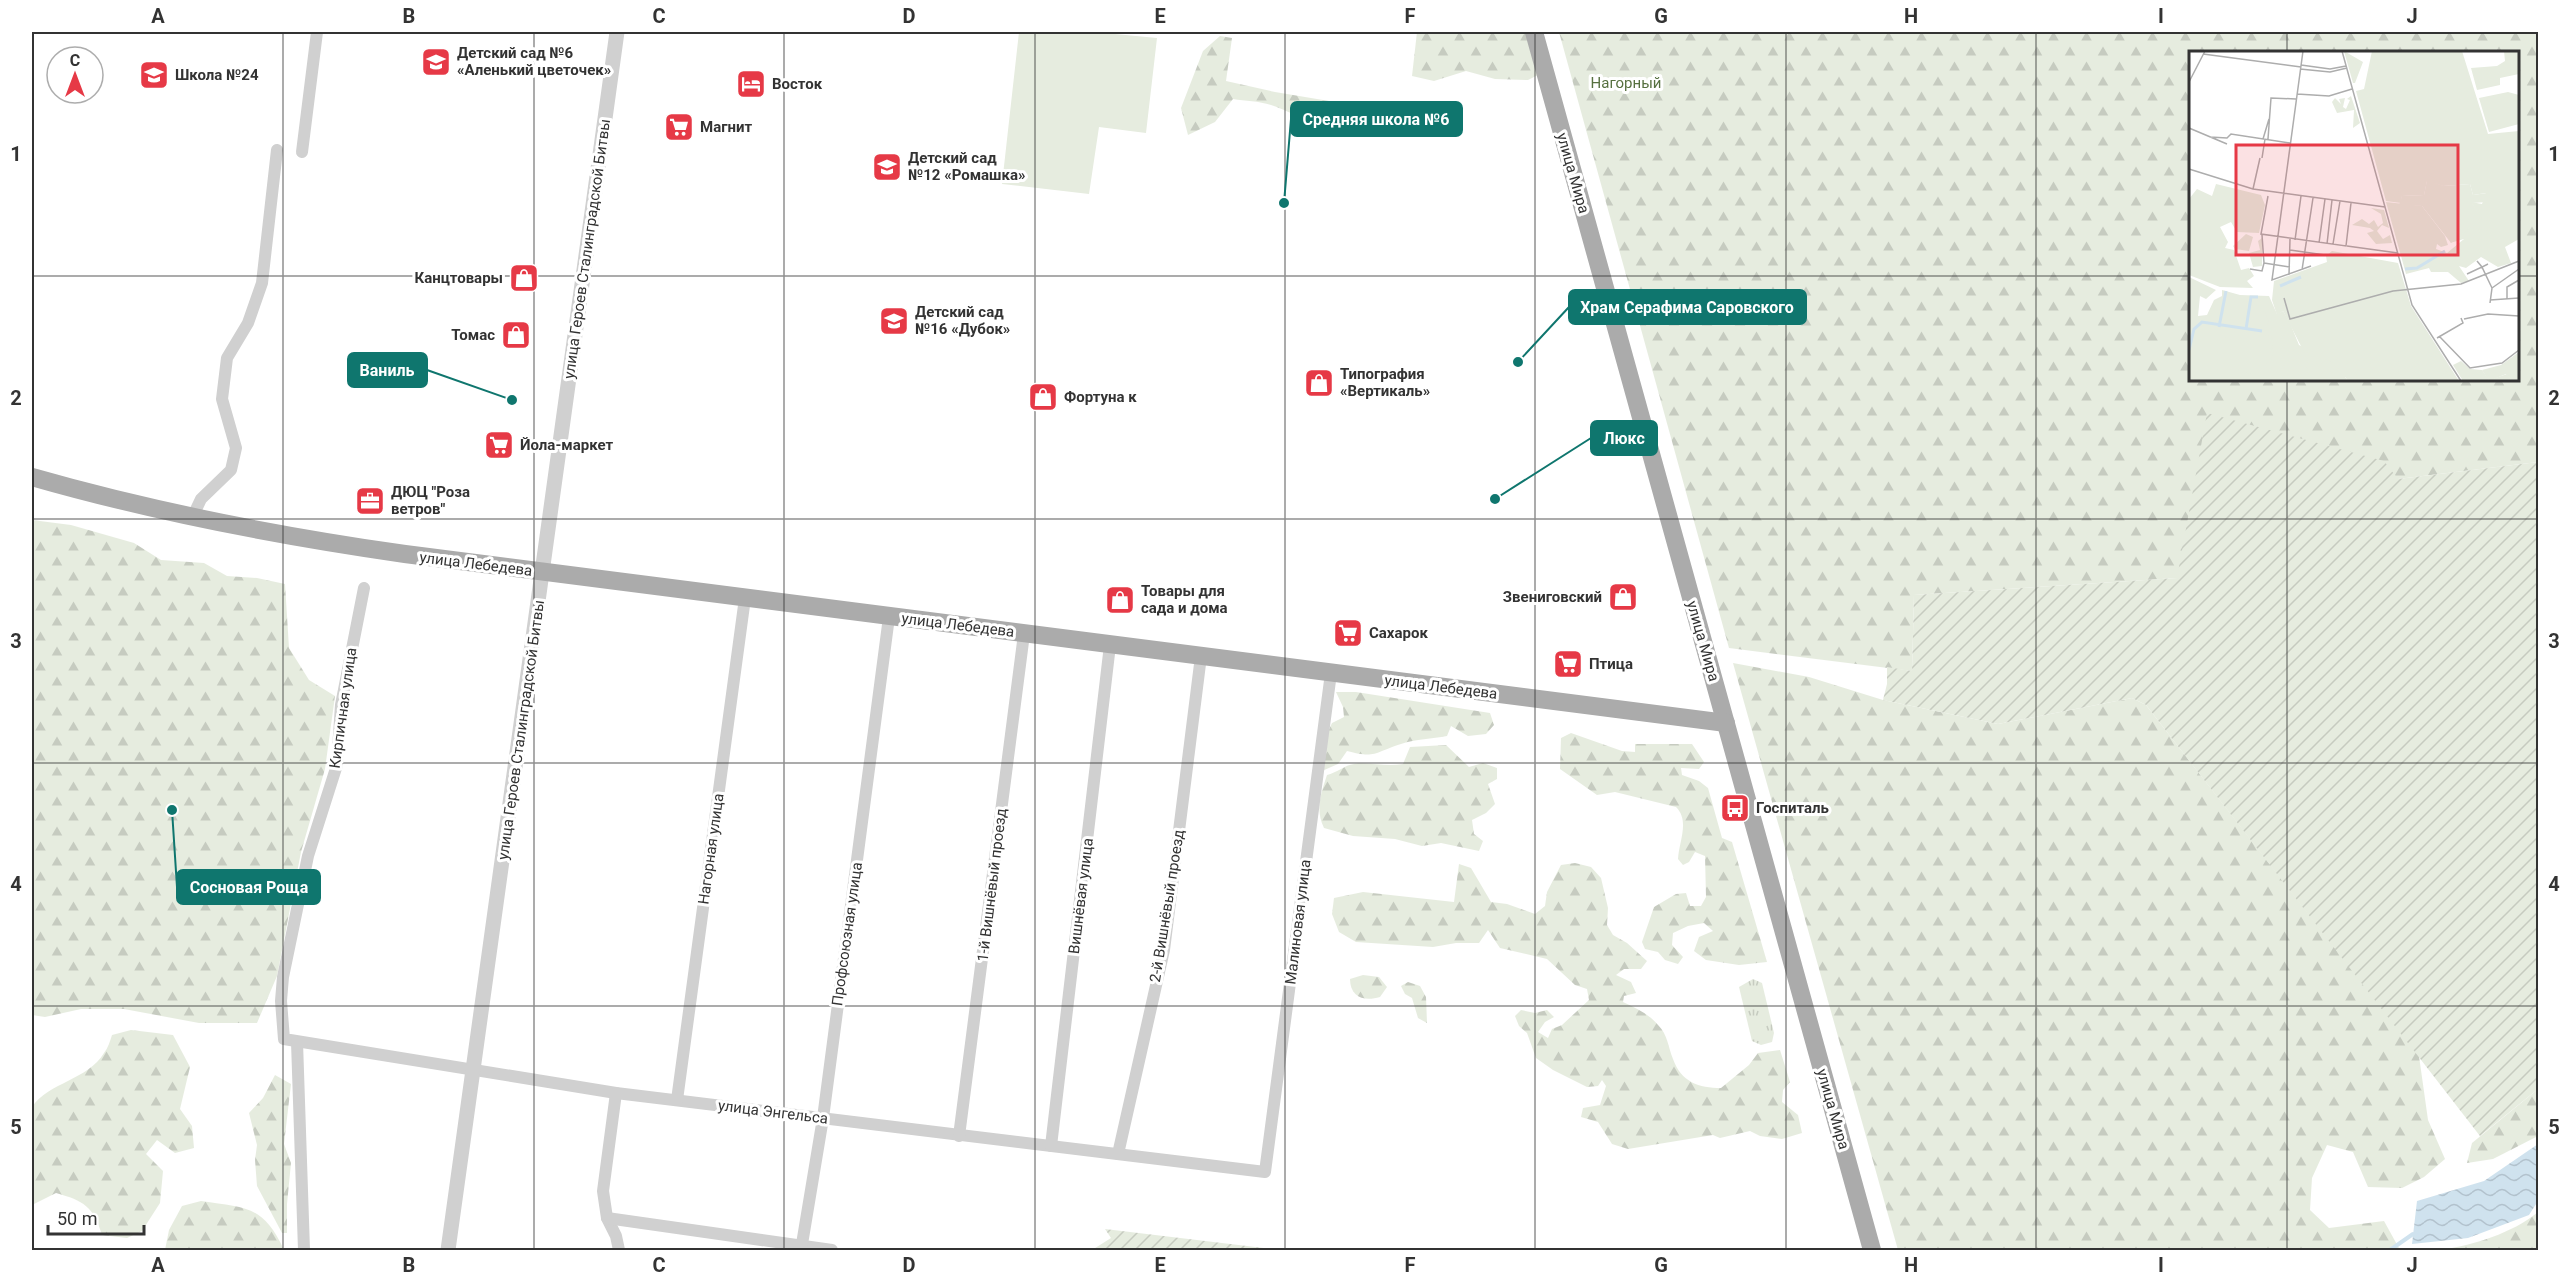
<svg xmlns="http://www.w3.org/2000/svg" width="2570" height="1282" viewBox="0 0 2570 1282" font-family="Roboto,sans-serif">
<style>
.grass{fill:url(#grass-tufts)}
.forest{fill:url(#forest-firs);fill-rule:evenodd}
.garden{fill:url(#garden-furrows)}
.pitch{fill:#e6ecdf}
.water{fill:url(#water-waves)}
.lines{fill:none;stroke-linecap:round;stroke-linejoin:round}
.stream{stroke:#cfe2ee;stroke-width:4}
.minor{stroke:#d0d0d0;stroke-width:12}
.tertiary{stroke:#d0d0d0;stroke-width:15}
.primary{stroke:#ababab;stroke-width:18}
.grid{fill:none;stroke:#333;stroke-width:1.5;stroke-opacity:0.55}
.labels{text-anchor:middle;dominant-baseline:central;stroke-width:6;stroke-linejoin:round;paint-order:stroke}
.poi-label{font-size:15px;font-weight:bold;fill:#333;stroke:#fff;text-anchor:start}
.park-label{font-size:15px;fill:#56703f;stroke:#fff}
.street-label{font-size:15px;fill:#333;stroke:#fff}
.inset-river{fill:none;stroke:#cfe2ee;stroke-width:3}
.inset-road{fill:none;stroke:#adadad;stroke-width:1.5}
.view{fill:#e63946;fill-opacity:0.15;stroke:#e63946;stroke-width:3}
.inset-edge{fill:none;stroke:#333;stroke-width:3}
.leader{fill:none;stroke:#0f766e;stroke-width:2}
.callout-dot{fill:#0f766e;stroke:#fff;stroke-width:2}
.callout{fill:#0f766e;stroke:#0f766e;stroke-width:2}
.callout-label{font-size:16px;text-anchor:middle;font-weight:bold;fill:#fff}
.neatline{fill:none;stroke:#333;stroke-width:2}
.grid-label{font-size:20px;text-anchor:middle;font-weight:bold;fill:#333}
</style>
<defs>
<pattern id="grass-tufts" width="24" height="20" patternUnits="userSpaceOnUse" patternTransform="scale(1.5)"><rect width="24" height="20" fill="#e6ecdf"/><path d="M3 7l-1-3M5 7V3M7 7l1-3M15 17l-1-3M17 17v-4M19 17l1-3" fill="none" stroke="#c6cbc0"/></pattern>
<pattern id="forest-firs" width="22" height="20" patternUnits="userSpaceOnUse" patternTransform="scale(1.5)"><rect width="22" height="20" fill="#e6ecdf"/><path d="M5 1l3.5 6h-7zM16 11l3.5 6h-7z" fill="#c6cbc0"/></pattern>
<pattern id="garden-furrows" width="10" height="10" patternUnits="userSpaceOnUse" patternTransform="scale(1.5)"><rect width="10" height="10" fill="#e6ecdf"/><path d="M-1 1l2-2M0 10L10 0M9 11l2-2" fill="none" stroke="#c6cbc0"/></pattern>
<pattern id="water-waves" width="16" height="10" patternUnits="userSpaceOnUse" patternTransform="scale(1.5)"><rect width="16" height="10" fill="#cfe2ee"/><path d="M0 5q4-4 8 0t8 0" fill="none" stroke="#b2c2cd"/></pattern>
</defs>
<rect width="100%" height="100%" fill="#fff"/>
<path class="grass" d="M1753,979L1762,983L1774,1033L1772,1042L1761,1045L1752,1041L1739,987Z"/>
<g class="forest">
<path d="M1417,32H1530L1540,74L1528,80L1495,79L1466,71L1434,81L1412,76Z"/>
<path d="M1559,32H2538V462L2398,479L2177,578L1914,595L1912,671L1729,648ZM2190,52H2518V380H2190Z"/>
<path d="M1220,36L1232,38L1226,81L1275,92L1353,105V118C1315,130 1305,117 1271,105C1259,101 1245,101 1233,99L1215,122L1188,135L1181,108L1203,51Z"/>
<path d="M32,520L71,525L134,543L161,560L204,563L227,576L257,578L285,584L289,648L309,680L335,696L325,769L301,852L277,976L257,1023H199L124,1009H81L45,1017L32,1015Z"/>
<path d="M1733,663L1809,677L1883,700L1998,724L2132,698L2146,705L2419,1056L2428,1120L2445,1159L2424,1177L2402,1188L2368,1187L2353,1152L2327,1145L2312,1178L2310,1210L2329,1228L2384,1221L2400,1250H1898Z"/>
<path d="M1336,692H1356L1490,713L1494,725L1486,734L1468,736L1451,726L1447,736C1432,739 1416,739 1401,744C1375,752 1376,759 1347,751L1338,764L1322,771L1325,738L1332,723L1344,717L1343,707Z"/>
<path d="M1571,733L1622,751L1635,752V744H1692L1704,762L1699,769L1681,768L1682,775L1699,781L1708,788L1722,838L1732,842L1767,962L1739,965L1706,960L1694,951L1699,937L1713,931L1704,923L1688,926L1673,933L1672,945L1683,957L1678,964L1665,960L1658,952L1645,949L1642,942L1654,907L1676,894L1686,893L1690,906H1701L1706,897L1705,856L1695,852L1689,862L1683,865L1678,859C1679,841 1690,821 1676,807L1615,792L1597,795L1560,769L1561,738Z"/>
<path d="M1446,745L1469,767L1483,763L1497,768V779L1488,784L1495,804L1486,813L1472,820L1474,834L1483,841L1479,851L1441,843L1422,846L1395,839L1353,836L1324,828C1315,810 1321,793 1327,775C1336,773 1345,765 1354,764C1370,762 1386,767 1403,764L1410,747Z"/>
<path d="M1575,863L1591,867L1601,878L1608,908L1607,925L1613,935L1627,943L1647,961L1641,969H1624L1616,975L1631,982L1636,993L1624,996L1623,1002C1636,1008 1649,1014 1658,1025C1668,1035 1668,1047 1673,1059C1681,1082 1699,1088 1721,1088L1749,1065L1758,1053L1780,1050L1790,1082L1783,1090L1782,1102L1798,1115L1802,1133L1782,1139L1760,1136L1750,1131L1720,1138L1713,1135L1628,1149L1612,1144L1598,1122L1581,1117L1583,1108L1600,1105L1606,1086L1602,1080L1598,1086L1587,1087L1553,1070L1536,1058L1527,1033L1519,1026L1515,1016L1521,1010L1535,1013L1547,1010L1554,1017L1545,1022L1538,1032L1548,1038L1552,1029L1562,1025L1589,1000L1587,989L1575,985L1547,959L1500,948L1488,930L1479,943H1456L1433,947L1356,942L1339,932L1332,914L1334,898L1363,892L1454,902L1459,864L1471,868L1491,902L1507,904L1535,914L1545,906L1547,892L1561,865Z"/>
<path d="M1363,975L1379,977L1387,987L1380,997C1364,1002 1350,997 1350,979Z"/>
<path d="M1408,982L1420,986L1426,997L1427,1023L1418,1018L1412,998L1405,994L1401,986Z"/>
<path d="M131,1030L173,1035L190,1067L180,1109L192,1126L194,1148L175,1153L157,1140L146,1154L163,1171L160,1203L142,1231L127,1238L102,1235C93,1206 84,1201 56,1193L32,1205V1107C49,1082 88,1080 104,1053C108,1048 110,1041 112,1035Z"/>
<path d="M275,1075L291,1084L284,1144L291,1163L287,1204V1233H282L257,1186L255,1160L257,1145L249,1113L263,1098Z"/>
<path d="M2538,1089V1136L2493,1159L2467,1163L2472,1143Z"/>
<path d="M201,1201C245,1208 263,1204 284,1250H165L169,1230L182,1206Z"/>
<path d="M2538,1212V1250H2442C2475,1244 2511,1234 2538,1212Z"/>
</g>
<g class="garden">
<path d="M2207,413L2384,461L2398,479L2538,462V1089L2480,1136L2146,705L2132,698L1998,724L1883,700L1887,684V667L1912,671L1914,595L2177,578Z"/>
<path d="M1105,1229L1280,1250H1092L1111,1238Z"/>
</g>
<path class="pitch" d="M1019,32H1114L1115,34L1157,38L1146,133L1099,127L1089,194L1002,184Z"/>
<path class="water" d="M2538,1144V1201L2529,1215L2468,1238L2412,1244L2417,1201L2484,1181Z"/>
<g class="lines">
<path class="stream" d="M2390,1250L2413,1234"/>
<g class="minor">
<path d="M302,152L317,32"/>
<path d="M192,518L201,499L231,470L236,448L222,399L227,358L248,323L262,283L277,150"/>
<path d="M364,588L341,705L337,765L308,856L283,977L281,1001L284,1039L616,1093L1265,1172L1331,673"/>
<path d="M297,1042L304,1250"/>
<path d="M616,1093L603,1191L607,1218L616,1236L619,1250"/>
<path d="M677,1100L745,598"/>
<path d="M959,1136L1024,634"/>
<path d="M1051,1146L1110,645"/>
<path d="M1118,1154L1164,950L1201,656"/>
<path d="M607,1218L832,1250"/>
<path d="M801,1250L823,1118L889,617"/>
</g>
<path class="tertiary" d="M448,1250L617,32"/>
<g class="primary">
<path d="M1534,32L1872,1250"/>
<path d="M32,477C154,512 279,536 405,554L1726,723"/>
</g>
</g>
<path class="grid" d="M283,32V1250M534,32V1250M784,32V1250M1035,32V1250M1285,32V1250M1535,32V1250M1786,32V1250M2036,32V1250M2287,32V52M32,276H2190M2518,276H2538M2287,380V1250M32,519H2538M32,763H2538M32,1006H2538"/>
<defs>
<g id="school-square" transform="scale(1.5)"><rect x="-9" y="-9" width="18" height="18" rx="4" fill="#e63946" stroke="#fff"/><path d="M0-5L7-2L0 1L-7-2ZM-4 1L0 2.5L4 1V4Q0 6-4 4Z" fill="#fff"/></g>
<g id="hotel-square" transform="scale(1.5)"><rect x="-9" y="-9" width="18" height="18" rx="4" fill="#e63946" stroke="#fff"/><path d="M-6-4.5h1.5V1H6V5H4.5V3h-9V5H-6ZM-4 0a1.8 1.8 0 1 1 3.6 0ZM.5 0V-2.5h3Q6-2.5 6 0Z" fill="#fff"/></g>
<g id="supermarket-square" transform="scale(1.5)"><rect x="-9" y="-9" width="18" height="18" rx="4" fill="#e63946" stroke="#fff"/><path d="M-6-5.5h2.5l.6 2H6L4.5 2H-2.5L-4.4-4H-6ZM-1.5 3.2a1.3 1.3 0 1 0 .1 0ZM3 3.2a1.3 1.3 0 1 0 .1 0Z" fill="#fff"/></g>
<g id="shop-square" transform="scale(1.5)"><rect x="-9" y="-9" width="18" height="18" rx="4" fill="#e63946" stroke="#fff"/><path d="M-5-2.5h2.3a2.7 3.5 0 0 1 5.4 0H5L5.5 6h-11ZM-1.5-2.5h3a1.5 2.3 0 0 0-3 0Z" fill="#fff"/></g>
<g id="office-square" transform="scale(1.5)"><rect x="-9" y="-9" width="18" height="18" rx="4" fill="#e63946" stroke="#fff"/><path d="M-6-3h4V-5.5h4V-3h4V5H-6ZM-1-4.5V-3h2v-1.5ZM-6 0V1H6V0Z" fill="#fff"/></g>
<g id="bus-square" transform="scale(1.5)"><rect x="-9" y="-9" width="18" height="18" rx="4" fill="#e63946" stroke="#fff"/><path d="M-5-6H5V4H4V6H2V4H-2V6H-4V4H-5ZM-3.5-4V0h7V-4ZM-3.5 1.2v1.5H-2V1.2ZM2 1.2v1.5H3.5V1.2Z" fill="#fff"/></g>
</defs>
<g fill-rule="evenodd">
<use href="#school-square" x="436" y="62"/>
<use href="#school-square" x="154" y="75"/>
<use href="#hotel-square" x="751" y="84"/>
<use href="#supermarket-square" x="679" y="127"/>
<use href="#school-square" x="887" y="167"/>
<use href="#shop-square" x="524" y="278"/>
<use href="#school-square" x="894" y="321"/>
<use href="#shop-square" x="516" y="335"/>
<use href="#shop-square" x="1319" y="383"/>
<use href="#shop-square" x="1043" y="397"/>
<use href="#supermarket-square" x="499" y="445"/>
<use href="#office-square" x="370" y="501"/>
<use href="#shop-square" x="1623" y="597"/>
<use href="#shop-square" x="1120" y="600"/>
<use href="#supermarket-square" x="1348" y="633"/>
<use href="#supermarket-square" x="1568" y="664"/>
<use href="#bus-square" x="1735" y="808"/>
</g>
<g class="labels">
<g class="poi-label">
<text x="457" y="53">Детский сад №6<tspan x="457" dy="17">«Аленький цветочек»</tspan></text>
<text x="175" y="75">Школа №24</text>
<text x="772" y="84">Восток</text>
<text x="700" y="127">Магнит</text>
<text x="908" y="158">Детский сад<tspan x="908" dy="17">№12 «Ромашка»</tspan></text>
<text x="503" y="278" text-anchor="end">Канцтовары</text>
<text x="915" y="312">Детский сад<tspan x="915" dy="17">№16 «Дубок»</tspan></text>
<text x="495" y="335" text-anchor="end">Томас</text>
<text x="1340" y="374">Типография<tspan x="1340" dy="17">«Вертикаль»</tspan></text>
<text x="1064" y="397">Фортуна к</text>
<text x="520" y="445">Йола-маркет</text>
<text x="391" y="492">ДЮЦ "Роза<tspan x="391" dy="17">ветров"</tspan></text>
<text x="1141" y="591">Товары для<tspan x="1141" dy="17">сада и дома</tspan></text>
<text x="1602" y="597" text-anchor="end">Звениговский</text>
<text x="1369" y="633">Сахарок</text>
<text x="1589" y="664">Птица</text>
<text x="1756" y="808">Госпиталь</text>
</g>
<g class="park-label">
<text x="1626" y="83">Нагорный</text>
</g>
<g class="street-label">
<text transform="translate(1573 173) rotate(74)">улица Мира</text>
<text transform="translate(587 249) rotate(-82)">улица Героев Сталинградской Битвы</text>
<text transform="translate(476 564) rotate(7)">улица Лебедева</text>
<text transform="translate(958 625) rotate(7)">улица Лебедева</text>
<text transform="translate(1703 641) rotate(74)">улица Мира</text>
<text transform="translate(1441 687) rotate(7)">улица Лебедева</text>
<text transform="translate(343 708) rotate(-82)">Кирпичная улица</text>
<text transform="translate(521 730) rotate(-82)">улица Героев Сталинградской Битвы</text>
<text transform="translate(711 849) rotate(-82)">Нагорная улица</text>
<text transform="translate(992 885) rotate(-83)">1-й Вишнёвый проезд</text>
<text transform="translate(1081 896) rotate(-83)">Вишнёвая улица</text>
<text transform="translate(1167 906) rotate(-81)">2-й Вишнёвый проезд</text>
<text transform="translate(1298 922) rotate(-83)">Малиновая улица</text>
<text transform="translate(847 934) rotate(-82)">Профсоюзная улица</text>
<text transform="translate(1833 1109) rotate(74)">улица Мира</text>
<text transform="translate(773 1112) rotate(7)">улица Энгельса</text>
</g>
</g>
<g transform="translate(2189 51)">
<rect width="330" height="330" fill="#fff"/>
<path d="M330,301V330H323L317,323L300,330L293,319L312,314Z" fill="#e6ecdf"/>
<path d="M155,0L174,11L166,32H164ZM183,0H273L299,83L330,80V188L316,196L322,212L309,216L292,206L277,217L270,215L280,230L272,232L259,221H242L240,217L217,223L197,151L233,155L256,185L259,194L252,196L248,193L247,198L258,202L275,188L261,192L292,167L282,151L293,153L297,142L284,144L281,133L254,135L238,130L235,144L213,145L212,152L197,150L167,40L175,38ZM315,0H330V23L311,27V34L288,39L282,17L308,15L316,10ZM162,45L171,72L164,77L165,59L148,62L143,51L146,47L152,53L150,48L156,47L154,56L157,58L161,49L158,48ZM27,133L72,144L76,154L70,182L48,181L42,171L31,176L39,191L36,197L45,199L52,219L60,217L65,225L58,230L64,237L31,236L0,224V148L8,138L23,145ZM182,157L195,159L200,177L193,174L188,180L194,188L201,184L203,192L187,193L178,182L185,180L181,177L163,174L173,168L180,173L185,169L189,176L194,172L192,163ZM57,183L64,186L60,200L46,198L44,195ZM73,187V215L64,216L60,202L71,199L69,190ZM0,226L27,239L17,248L11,245L9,265L18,264L25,249L33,245V239L51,244L80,245L88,263L94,260L101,272L110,294L145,311L159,330H0ZM272,310L281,318L293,319L300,329L318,323L323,330H274L264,314Z" fill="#e6ecdf"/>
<path d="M0,172L23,190L29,218L15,220L0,210ZM63,251L76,261L80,271L73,280L75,284L84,286L83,306L67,324L40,317L28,301L29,293L54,271ZM118,304L145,310L156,319V330H125L115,313Z" fill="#e6ecdf"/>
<path d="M319,41L330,44V73L300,81L290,47ZM238,129L255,135L281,133L284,144L298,142L299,151L283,152L293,167L262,192L233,155L210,154L213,145L235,144ZM143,200L209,212L222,255L270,330H159L145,311L116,303L94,260L88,264L83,249L85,230L138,211L137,205Z" fill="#e6ecdf"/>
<path class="inset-river" d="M216,218L228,217L256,200M91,235L112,226M30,276L37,240M57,278L62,246H69M0,299L5,278L13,271L73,280"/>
<path class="inset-road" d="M114,0L83,229L122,215M153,0L223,254L272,330M14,3L112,16M112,14L141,18L157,15M111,18L141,21L158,17M0,31L16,0M108,43L140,45L163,38M0,77L38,93M21,86L38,87L42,83L101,92M74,88L80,68M79,88L82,47L107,48M73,107L76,88M0,118L64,138L196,156M64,138L71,107M79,145L72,183L157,195L162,152M73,184L75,212M106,189L112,145M130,192L136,148M138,193L143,149M144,193L151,150M158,195L209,202M101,199L136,204M75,212L101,216M299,213L293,216L303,237L301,252M61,218L73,220L75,212M113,219L124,147M278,223L293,216L288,210M100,224L101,188M303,237L330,218M95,247L101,268L204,240L272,233L330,210M318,248V236L330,229M301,249L330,247M275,268L299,263L330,265M250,285L281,317L313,312L330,299M248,287L274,272L272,267"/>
<path class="view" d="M47,94H269V204H47Z"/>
<rect width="330" height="330" class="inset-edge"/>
</g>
<path class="leader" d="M1284 203L1291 119M1518 362L1569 307M512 400L427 370M1495 499L1591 438M172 810L177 887"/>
<g class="callout-dot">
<circle cx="1284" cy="203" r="6"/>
<circle cx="1518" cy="362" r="6"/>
<circle cx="512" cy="400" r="6"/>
<circle cx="1495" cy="499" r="6"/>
<circle cx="172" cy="810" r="6"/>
</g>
<g class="callout">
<rect x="1291" y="102" width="171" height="34" rx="6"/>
<rect x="1569" y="290" width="237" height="34" rx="6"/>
<rect x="348" y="353" width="79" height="34" rx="6"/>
<rect x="1591" y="421" width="66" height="34" rx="6"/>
<rect x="177" y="870" width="143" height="34" rx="6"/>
</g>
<g class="callout-label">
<text x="1376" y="125">Средняя школа №6</text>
<text x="1687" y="313">Храм Серафима Саровского</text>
<text x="387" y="376">Ваниль</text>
<text x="1624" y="444">Люкс</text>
<text x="249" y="893">Сосновая Роща</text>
</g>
<rect width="2570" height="1282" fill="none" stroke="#ffffff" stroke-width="66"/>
<g transform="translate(75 75)"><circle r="28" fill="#ffffff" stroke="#adadad" stroke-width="1.5"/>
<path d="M0-4.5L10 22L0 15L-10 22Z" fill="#e63946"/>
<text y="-9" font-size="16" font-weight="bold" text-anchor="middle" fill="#333333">С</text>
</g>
<path d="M48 1225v9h96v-9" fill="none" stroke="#333333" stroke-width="3"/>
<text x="57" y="1225" font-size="18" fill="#333333" stroke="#ffffff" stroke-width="4.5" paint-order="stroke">50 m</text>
<rect x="33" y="33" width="2504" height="1216" class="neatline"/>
<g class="grid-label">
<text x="158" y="23">A</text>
<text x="409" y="23">B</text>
<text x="659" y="23">C</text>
<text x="909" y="23">D</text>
<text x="1160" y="23">E</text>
<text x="1410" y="23">F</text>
<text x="1661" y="23">G</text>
<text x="1911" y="23">H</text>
<text x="2161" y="23">I</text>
<text x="2412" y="23">J</text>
<text x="16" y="161">1</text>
<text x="2554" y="161">1</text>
<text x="16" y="405">2</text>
<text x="2554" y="405">2</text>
<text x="16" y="648">3</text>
<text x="2554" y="648">3</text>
<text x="16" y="891">4</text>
<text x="2554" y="891">4</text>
<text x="16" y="1134">5</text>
<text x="2554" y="1134">5</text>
<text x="158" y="1272">A</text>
<text x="409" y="1272">B</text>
<text x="659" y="1272">C</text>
<text x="909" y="1272">D</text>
<text x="1160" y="1272">E</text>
<text x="1410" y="1272">F</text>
<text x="1661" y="1272">G</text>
<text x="1911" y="1272">H</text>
<text x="2161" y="1272">I</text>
<text x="2412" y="1272">J</text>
</g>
</svg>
